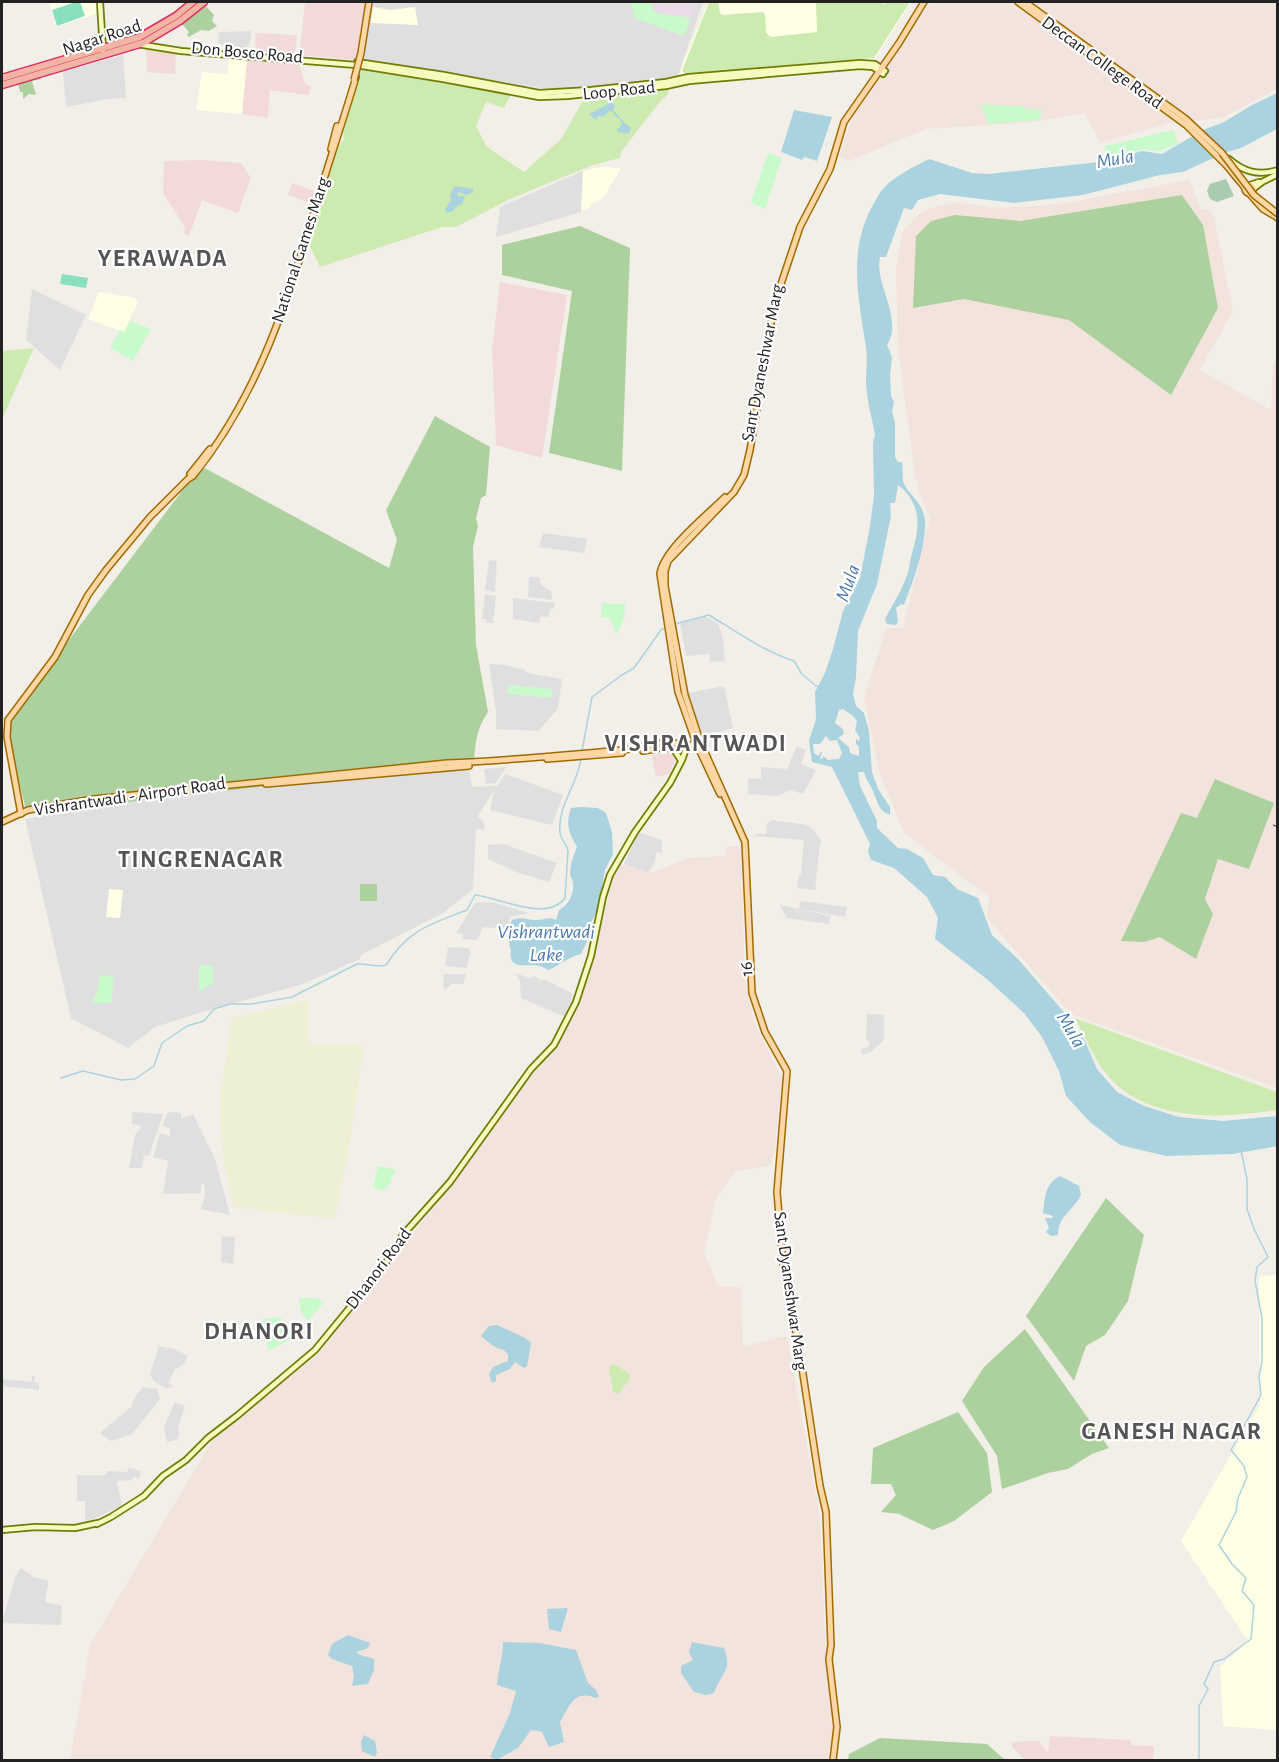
<svg xmlns="http://www.w3.org/2000/svg" width="1279" height="1762" viewBox="0 0 1279 1762" font-family="'Alegreya Sans',sans-serif">
<style>
.residential{fill:#e0dfdf}
.commercial{fill:#f2dad9}
.industrial{fill:#ebdbe8}
.education{fill:#ffffe5}
.military{fill:#f3e3dd}
.farmland{fill:#eef0d5}
.grass{fill:#cdebb0}
.forest{fill:#add19e}
.cemetery{fill:#aacbaf}
.park{fill:#c8facc}
.pitch{fill:#88e0be}
.water{fill:#aad3df;fill-rule:evenodd}
.lines{fill:none;stroke-linecap:round;stroke-linejoin:round}
.stream{stroke:#aad3df;stroke-width:1.5}
.river{stroke:#aad3df;stroke-width:4}
.secondary-casing{stroke:#707d05;stroke-width:8}
.primary-casing{stroke:#a06b00;stroke-width:8}
.trunk-casing{stroke:#dc2a67;stroke-width:9}
.secondary{stroke:#f7fabf;stroke-width:4.5}
.primary{stroke:#fcd6a4;stroke-width:5}
.trunk{stroke:#f2b4a3;stroke-width:6}
.rail{stroke:#707070;stroke-width:1.5;stroke-dasharray:12 12;stroke-linecap:butt}
.primary-bridge-casing{stroke:#a06b00;stroke-width:8;stroke-linecap:butt}
.primary-bridge{stroke:#fcd6a4;stroke-width:5}
.labels{text-anchor:middle;dominant-baseline:central;stroke-width:4.5;stroke-linejoin:round;paint-order:stroke}
.street-label{font-size:18px;fill:#222;stroke:#fff}
.water-label{font-size:20px;font-style:italic;fill:#4a7aab;stroke:#fff}
.district-label{font-size:24px;font-weight:bold;letter-spacing:1.5px;fill:#555;stroke:#fff}
</style>
<rect width="100%" height="100%" fill="#f2efe9"/>
<g class="residential">
<path d="M372,2H703L675,84L561,91L364,60Z"/>
<path d="M251,31V39L247,49L234,50L218,43L219,32Z"/>
<path d="M123,55L126,98L108,99L66,107L63,72Z"/>
<path d="M583,171L581,212L496,237L500,207Z"/>
<path d="M32,289L86,315L60,370L26,340Z"/>
<path d="M543,533L587,539L584,553L539,547Z"/>
<path d="M489,560L497,561L495,592L485,590Z"/>
<path d="M529,577H539L541,585L551,591L552,600L528,597Z"/>
<path d="M485,594L496,596L493,623H486V619H482Z"/>
<path d="M513,598L555,603L554,608L550,609L548,617L541,616L539,623L513,619Z"/>
<path d="M704,616L718,623L723,639L725,661L710,662L709,654L686,656L680,623Z"/>
<path d="M489,664L505,665L525,670L527,673L562,679L558,709L538,731L496,729V711Z"/>
<path d="M724,686L733,728L702,737L688,693Z"/>
<path d="M797,746L806,750L801,764L816,770L803,794L790,790L777,796L748,794V778L761,779V767L787,769Z"/>
<path d="M506,767L496,783L486,784L484,769Z"/>
<path d="M469,769L472,787L497,786L505,774L563,795L552,825L490,810L494,790L477,818L483,820L485,830L476,829L473,889L443,913L361,955L360,959L303,984L199,1013L155,1027L128,1048L71,1018L25,819L153,796L304,781Z"/>
<path d="M772,820L807,825L813,829L822,842L820,844L815,890L797,888L799,875H801L804,840L755,836V834H766L767,824Z"/>
<path d="M638,832L662,840V853L656,852L655,862L648,873L624,864Z"/>
<path d="M504,844L557,863L549,882L516,872L488,859V845Z"/>
<path d="M800,901L847,907L845,917L799,909Z"/>
<path d="M480,902L495,903L529,913L510,917L508,929L483,927L477,940L463,939V934L456,933L475,903Z"/>
<path d="M780,905L831,916L829,924L787,918Z"/>
<path d="M448,947L468,948L471,952L466,968L445,966Z"/>
<path d="M515,973L530,978L534,976L542,981L544,979L573,994L565,1017L521,998L520,981Z"/>
<path d="M444,974H466L463,984H452L445,990L443,985Z"/>
<path d="M867,1014L884,1015V1040L871,1052L862,1055L861,1049L869,1046V1041L866,1040Z"/>
<path d="M132,1112L163,1114L149,1156L144,1155L142,1168H129L135,1135L142,1126L132,1124Z"/>
<path d="M168,1112L181,1113V1119L193,1114L215,1159L230,1215L201,1209L205,1194L204,1184L201,1185V1193L163,1194L168,1161L153,1157L160,1133L170,1136V1128L162,1126Z"/>
<path d="M222,1236L235,1237L233,1264L221,1262Z"/>
<path d="M159,1346L174,1349L188,1356L183,1365L175,1369L168,1384L174,1385L167,1389L154,1381L150,1374Z"/>
<path d="M32,1376H35L34,1382L39,1383V1390L2,1386V1379L32,1382Z"/>
<path d="M143,1387L157,1389L160,1399L131,1435L110,1441L100,1433L132,1406L133,1400Z"/>
<path d="M175,1402L185,1406L178,1428L179,1436L177,1440L167,1442L164,1427Z"/>
<path d="M129,1468L141,1471L139,1479L134,1477L132,1480L117,1481L122,1506L88,1521L85,1520V1501H77V1475H106L107,1471L127,1472Z"/>
<path d="M21,1568L35,1578L47,1580L48,1584L45,1602L62,1606L61,1625L2,1623L15,1577Z"/>
</g>
<g class="commercial">
<path d="M305,2H365L356,60L299,55Z"/>
<path d="M255,33L297,35L295,56L256,54Z"/>
<path d="M146,50L176,52L175,74L147,72Z"/>
<path d="M247,59L299,62L305,84L311,86L309,95L270,90L268,118L242,114Z"/>
<path d="M202,160L241,163L251,178L238,213L202,200L189,236L184,233L185,227L163,193L164,161Z"/>
<path d="M292,183L314,191L311,203L288,195Z"/>
<path d="M500,282L567,295L542,458L496,445L492,349Z"/>
<path d="M658,754H679L669,774L656,777L652,755Z"/>
<path d="M1050,1736L1131,1740V1745L1154,1746L1153,1760H1026L1012,1747V1742L1038,1741L1048,1752Z"/>
</g>
<path class="industrial" d="M652,2H696L691,18L656,13Z"/>
<g class="education">
<path d="M49,2H98V13L56,27Z"/>
<path d="M708,2H911L875,59L683,75L680,73L685,59Z"/>
<path d="M373,7L391,10L415,7L418,25L371,23Z"/>
<path d="M229,58L247,59L242,114L196,110L202,72L227,74Z"/>
<path d="M601,167L621,168L603,198L591,204V207L581,211L583,171Z"/>
<path d="M99,292L135,298L138,302L124,332L88,319Z"/>
<path d="M109,889L123,890L120,918L106,917Z"/>
<path d="M1277,1274H1278L1277,1730L1223,1726L1220,1667L1248,1641L1181,1541L1260,1405L1259,1277Z"/>
</g>
<g class="military">
<path d="M930,2H1277V89L1222,118L1169,123L1100,143L1085,113L1023,123L926,129L849,161L839,157L851,121Z"/>
<path d="M1189,180L1201,209L1210,210L1214,217L1233,311L1200,370L1271,410L1273,362L1277,361V1088L1071,1014L987,918L989,897L904,833L879,771L864,698L886,628H903L930,519L916,483L898,349L896,270L902,232L917,216L928,209L955,202L996,208L1034,206L1064,203Z"/>
<path d="M727,846H741L745,981L754,1022L782,1078L776,1141L771,1166L735,1171L716,1199L704,1252L718,1286L741,1287L743,1346L787,1336L820,1517L827,1682L834,1724L828,1760H70L90,1645L215,1436L327,1340L452,1184L534,1070L560,1042L576,1009L618,863L651,873L688,858L725,856Z"/>
</g>
<path class="farmland" d="M308,1000V1044L364,1045L349,1146L335,1219L234,1207L223,1159L219,1104L232,1018Z"/>
<g class="grass">
<path d="M709,2H718L720,13L722,15L763,12L765,15L766,33L771,37L817,32L816,2H879L885,4L886,2H910L874,58L685,74L682,71Z"/>
<path d="M367,68L512,93L504,108L486,102L476,126L487,147L524,172L561,139L585,97L669,87L668,94L659,103L621,152L620,158L593,165L551,182L508,200L456,227H442L320,267L308,242L338,147L344,139L343,130L361,69Z"/>
<path d="M34,348L2,419V351Z"/>
<path d="M1075,1018L1277,1092V1110C1220,1119 1143,1123 1104,1071C1093,1056 1084,1035 1075,1018Z"/>
<path d="M612,1364L618,1366L630,1374V1379L618,1394L613,1392L609,1368Z"/>
</g>
<g class="forest">
<path d="M206,6L214,15L212,21L217,26L209,31L201,30L189,37L187,35L189,32L182,24Z"/>
<path d="M40,75L41,79L32,81L36,95L29,94L23,99V92H20L18,84L20,80Z"/>
<path d="M1182,195L1203,225L1218,308L1171,395L1069,320L964,299L913,308L916,236L931,221L955,215L1020,221Z"/>
<path d="M580,226L630,248L622,471L549,453L572,291L502,275V245Z"/>
<path d="M435,416L490,447L486,495L481,498L476,518L478,526L473,547L476,645L488,712C477,728 475,742 474,762L27,814L7,734L8,720L201,466L389,568L397,540L386,510Z"/>
<path d="M1215,779L1274,803L1249,869L1218,859L1205,899L1213,914L1196,959L1160,937L1144,942L1121,941L1181,813L1197,818Z"/>
<rect x="360" y="884" width="17" height="17"/>
<path d="M1106,1198L1144,1235L1128,1301L1105,1335L1086,1346L1074,1381L1026,1316Z"/>
<path d="M1025,1329L1109,1448L1092,1454L1068,1469L1048,1473L1002,1489L997,1456L962,1401L984,1367Z"/>
<path d="M958,1412L987,1453L992,1492L954,1521L933,1530L899,1514L881,1512L896,1495L891,1484H871L873,1448Z"/>
<path d="M880,1738L987,1744L1005,1760H848L849,1754Z"/>
</g>
<path class="cemetery" d="M1226,179L1234,196L1217,202L1210,199L1207,191L1210,184Z"/>
<g class="park">
<path d="M632,2H652L651,5L656,13L691,18L684,36L634,18Z"/>
<path d="M981,104L1019,106L1027,109L1042,110L1040,120L988,124Z"/>
<path d="M1174,130L1178,144L1159,151L1143,149L1108,159L1104,146Z"/>
<path d="M768,153L782,158L765,209L751,203Z"/>
<path d="M130,321L151,329L133,361L110,348L120,330L124,332Z"/>
<path d="M602,603L625,604L624,619L616,635L610,618L601,617Z"/>
<path d="M508,685L552,689V698L507,694Z"/>
<path d="M199,965L213,966V983L199,992Z"/>
<path d="M107,975L114,976L111,1003H91L97,994L99,977Z"/>
<path d="M378,1166L396,1170L391,1178L392,1181L383,1191L373,1187Z"/>
<path d="M299,1298H316L324,1302L308,1321L301,1312Z"/>
<path d="M280,1317L295,1337L268,1351L263,1319Z"/>
</g>
<g class="pitch">
<path d="M76,2H80L85,16L57,26L52,10Z"/>
<path d="M62,274L88,278L86,288L60,284Z"/>
</g>
<g class="water">
<path d="M1277,93V129L1241,148L1224,153L1183,172L1160,175L1083,195L1014,203L940,194L918,200L912,210L904,208L886,257H880C874,285 904,318 887,345L892,357L890,375L891,396L894,402L892,411L895,423V457L898,462H902C903,468 902,475 903,481C907,495 924,501 925,522C926,548 913,581 904,605L901,604L896,608L898,621L896,625L887,624L885,619C893,604 903,589 908,572C910,566 910,560 912,553C920,528 922,503 898,485L895,503H890L891,516L877,584L858,631L856,677L853,694L856,706L864,713L869,731L872,772L878,789L890,807V815C877,809 878,802 873,791C870,784 866,780 864,772H858L860,786L877,821V828L898,848L907,849L923,858L933,875L945,877L957,889L978,898L992,935L1018,959L1063,1011L1085,1041L1097,1069L1117,1092L1144,1106L1179,1117L1223,1121L1277,1116V1146L1233,1154L1166,1156L1120,1145L1090,1122L1066,1096L1059,1071L1042,1037L1024,1013L988,980L935,939L938,918L927,897L894,868L871,860L868,851L870,844L832,767L812,762L809,741L816,719L815,692L825,673L833,649L843,611L860,578L870,526L874,496L873,443L875,435C872,417 866,398 866,380C866,369 868,359 866,348C859,299 847,251 873,205C876,200 879,193 883,189C894,176 914,167 929,159L972,173L988,174L1108,161L1142,151L1162,154L1203,130L1224,122L1252,105ZM843,709L853,716L857,721L855,730L860,738L859,741L856,739V744L859,747V756L850,753L849,747L838,738L844,734L843,729L835,723L839,710ZM826,736L830,741L837,740L842,753L839,759L828,760L823,756V758L820,759L822,752H820L819,756L814,753L813,744H820Z"/>
<path d="M610,103L615,105L613,110C618,116 625,124 631,128L629,134L618,132L617,130L622,124L620,119L616,117L611,110L602,117L598,116L596,120L589,114Z"/>
<path d="M794,110L832,117L817,161L804,157L802,160L781,152Z"/>
<path d="M454,186L473,189V192L466,195L458,192L457,196H465L462,204L457,206L453,211L447,213L445,209L451,200L450,196Z"/>
<path d="M581,807L598,808L606,813L612,832L613,854L605,870L599,906L591,923L589,937L581,954C569,957 561,964 549,970C546,969 543,967 540,966C528,963 507,972 511,949L510,948L508,932L513,926L510,925L512,920C522,916 527,920 536,920C544,920 549,916 556,920L559,910C569,905 574,894 573,883C573,880 570,877 570,874C570,865 574,854 577,847C569,833 565,825 571,808Z"/>
<path d="M1060,1176L1079,1186L1081,1195C1073,1211 1058,1216 1058,1235L1051,1236L1046,1232L1049,1228L1045,1218H1052L1053,1216L1043,1213C1045,1198 1045,1183 1060,1176Z"/>
<path d="M497,1325L525,1338L531,1343L527,1366L524,1368L515,1362L510,1369L496,1375V1381L492,1383L489,1374L493,1367L508,1361V1355L504,1350C494,1348 488,1342 481,1336L489,1326Z"/>
<path d="M568,1608L561,1632L549,1629L547,1609Z"/>
<path d="M348,1635L370,1643L368,1648L356,1652L360,1655L374,1659V1670L368,1684L352,1686L354,1677L352,1666L332,1659L328,1655L332,1644Z"/>
<path d="M503,1642L540,1643L576,1650L588,1683L596,1690L599,1696L596,1698C574,1689 570,1705 560,1722L564,1742L549,1747L542,1732L531,1730L518,1748L497,1760L490,1757L510,1713L516,1691L497,1685C498,1670 503,1657 503,1642Z"/>
<path d="M692,1642L724,1648C733,1671 721,1673 714,1693L706,1695L694,1692L681,1673V1666L693,1660L689,1652Z"/>
<path d="M364,1735L375,1741L377,1752L375,1757L362,1751L361,1742Z"/>
</g>
<g class="lines">
<g class="stream">
<path d="M675,624L709,615C737,632 763,651 794,661L802,674L816,686L819,687"/>
<path d="M582,751L592,697L622,675L634,668L661,630L665,628"/>
<path d="M61,1078L83,1071L121,1080L135,1079L154,1066L162,1043L187,1026L204,1021L214,1009L230,1004H251L292,997L357,964C367,963 378,968 386,965C409,929 429,925 467,910L475,895C498,897 547,923 565,898L568,851C567,844 561,840 560,833C557,805 578,785 581,758"/>
<path d="M1199,1760V1706L1208,1689L1204,1684L1214,1662L1224,1659L1251,1639L1254,1605L1242,1591L1246,1578L1232,1564L1219,1545L1236,1512L1238,1498L1247,1477L1244,1466L1231,1450L1261,1395L1259,1376L1262,1362V1318L1255,1281L1257,1267L1268,1257L1254,1229L1247,1209V1179L1241,1150"/>
</g>
<path class="river" d="M848,624L855,606"/>
<g class="secondary-casing">
<g id="secondary">
<path d="M100,2L103,50"/>
<path d="M137,44L181,51L356,65L443,79L539,97L567,96L666,86L689,81L860,66L873,67L883,74"/>
<path d="M357,62L444,75L539,93L591,90L666,82L689,77L860,63L875,64L885,71"/>
<path d="M1229,159C1244,172 1258,176 1278,170"/>
<path d="M1250,185L1259,182"/>
<path d="M1253,189L1262,182L1278,174"/>
<path d="M675,751L680,759"/>
<path d="M97,1524L111,1517L144,1496L163,1476L186,1460L208,1438L238,1415L315,1350L384,1266L402,1236L450,1182L531,1069L554,1045L576,1002L591,956L603,897L610,875L635,832L670,783L682,760L687,746"/>
<path d="M2,1530L35,1527L75,1528L98,1523"/>
</g>
</g>
<g class="primary-casing">
<g id="primary">
<path d="M1018,2L1186,125L1226,165L1245,188"/>
<path d="M1025,2L1186,119L1222,153"/>
<path d="M331,149L337,126"/>
<circle cx="1249" cy="189" r="4"/>
<path d="M1248,192L1263,209L1278,218"/>
<path d="M190,474L210,449"/>
<path d="M643,751L661,748L681,749L698,742"/>
<path d="M547,759L622,753"/>
<path d="M266,784L469,766"/>
<path d="M720,794L696,743L678,692L660,574C663,550 707,515 725,497"/>
<path d="M21,814L7,737L8,720L55,657L88,595L106,570L150,517L188,479L193,476C260,393 288,299 318,199C330,158 344,118 356,77"/>
<path d="M2,822L28,810L94,799L447,763C506,761 564,755 623,750C643,748 668,738 687,746"/>
<path d="M833,1760L837,1727L829,1659L831,1645L826,1512L820,1486L799,1348L783,1264L777,1192L787,1071L765,1032L752,993L745,842L700,741L685,695L665,586V571L668,561L734,492L744,475L750,450L774,305L800,227L830,169L844,122L899,43L924,2"/>
</g>
</g>
<g class="trunk-casing">
<g id="trunk">
<path d="M2,78L140,37L176,16L193,2"/>
<path d="M2,85L143,43L180,21L204,2"/>
</g>
</g>
<use href="#secondary" class="secondary"/>
<use href="#primary" class="primary"/>
<use href="#trunk" class="trunk"/>
<path class="rail" d="M1273,825L1278,827"/>
<g class="primary-bridge-casing">
<g id="primary-bridge">
<path d="M354,80L361,53L369,2"/>
<path d="M1222,153L1254,195L1278,214"/>
</g>
</g>
<use href="#primary-bridge" class="primary-bridge"/>
</g>
<g class="labels">
<g class="street-label">
<text transform="translate(102 38) rotate(-18)">Nagar Road</text>
<text transform="translate(247 53) rotate(5)">Don Bosco Road</text>
<text transform="translate(1102 63) rotate(36)">Deccan College Road</text>
<text transform="translate(619 91) rotate(-6)">Loop Road</text>
<text transform="translate(301 250) rotate(-72)">National Games Marg</text>
<text transform="translate(763 363) rotate(-79)">Sant Dyaneshwar Marg</text>
<text transform="translate(130 797) rotate(-8)">Vishrantwadi - Airport Road</text>
<text transform="translate(747 969) rotate(-93)">16</text>
<text transform="translate(379 1269) rotate(-53)">Dhanori Road</text>
<text transform="translate(790 1291) rotate(82)">Sant Dyaneshwar Marg</text>
</g>
<g class="water-label">
<text transform="translate(1115 159) rotate(-10)">Mula</text>
<text transform="translate(848 583) rotate(-70)">Mula</text>
<text x="546" y="932">Vishrantwadi<tspan x="546" dy="23">Lake</tspan></text>
<text transform="translate(1071 1030) rotate(60)">Mula</text>
</g>
<g class="district-label">
<text x="163" y="259">YERAWADA</text>
<text x="696" y="744">VISHRANTWADI</text>
<text x="201" y="860">TINGRENAGAR</text>
<text x="259" y="1332">DHANORI</text>
<text x="1172" y="1432">GANESH NAGAR</text>
</g>
</g>
<rect width="1279" height="1762" fill="none" stroke="#222222" stroke-width="6"/>
</svg>
